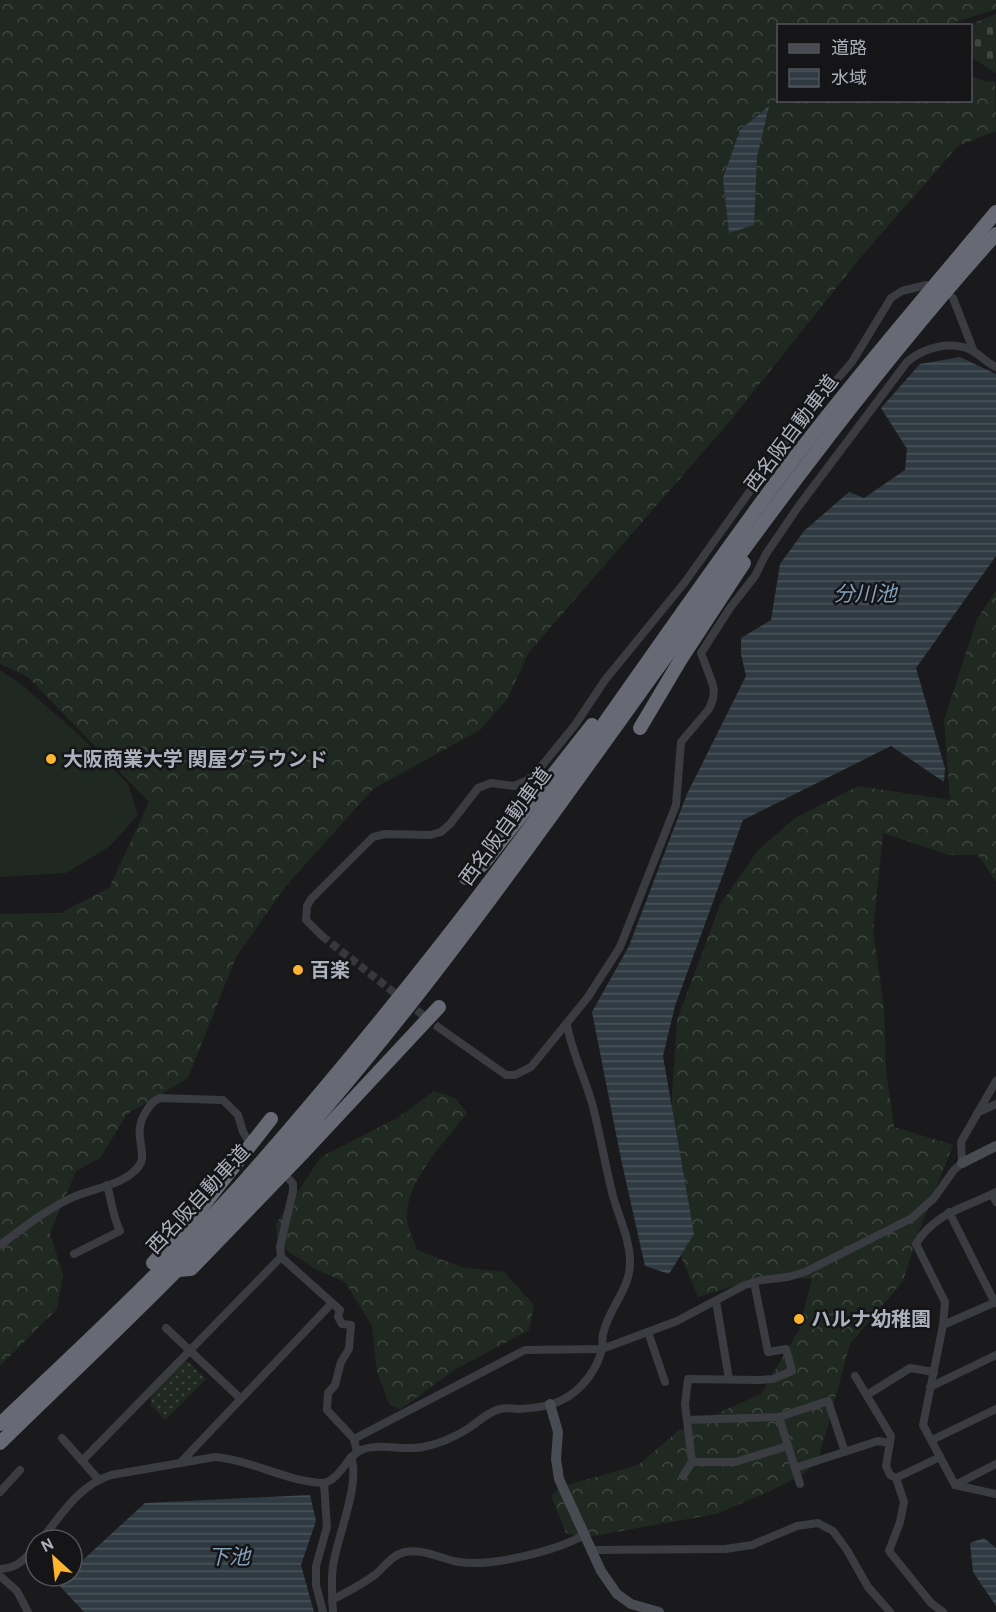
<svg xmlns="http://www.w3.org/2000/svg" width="996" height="1612" viewBox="0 0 996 1612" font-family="Cabin,'Noto Sans JP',sans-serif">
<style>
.forest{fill:url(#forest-crowns)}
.cemetery{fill:url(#cemetery-stones)}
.park{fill:url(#park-dots)}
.pitch{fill:#202921}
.water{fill:url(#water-rules)}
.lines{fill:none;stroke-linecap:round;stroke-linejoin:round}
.street-tunnel{stroke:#37383d;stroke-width:8;stroke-dasharray:8 4;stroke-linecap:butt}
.street{stroke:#3b3c42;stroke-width:8}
.secondary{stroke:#494b52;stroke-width:10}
.highway{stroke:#676a74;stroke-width:14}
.poi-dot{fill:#feb331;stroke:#151518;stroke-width:2}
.labels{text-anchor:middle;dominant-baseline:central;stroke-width:5;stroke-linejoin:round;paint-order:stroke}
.street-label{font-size:20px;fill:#acb2bd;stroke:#151518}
.poi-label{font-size:20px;font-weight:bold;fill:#acb2bd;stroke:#151518;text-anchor:start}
.water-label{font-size:21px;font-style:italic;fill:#82a1ba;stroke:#151518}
</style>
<defs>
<pattern id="forest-crowns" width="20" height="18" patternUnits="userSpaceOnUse" patternTransform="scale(1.5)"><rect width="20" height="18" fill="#202921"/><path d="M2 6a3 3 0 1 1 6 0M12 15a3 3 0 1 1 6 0" fill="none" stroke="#3e463f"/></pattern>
<pattern id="cemetery-stones" width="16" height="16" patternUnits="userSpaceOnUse" patternTransform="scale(1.5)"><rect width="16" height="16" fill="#202921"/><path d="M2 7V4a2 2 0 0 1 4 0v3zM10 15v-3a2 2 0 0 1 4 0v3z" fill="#3e463f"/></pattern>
<pattern id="park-dots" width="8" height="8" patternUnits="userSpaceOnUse" patternTransform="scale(1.5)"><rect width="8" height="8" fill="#202921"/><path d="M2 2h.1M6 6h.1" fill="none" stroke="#3e463f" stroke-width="1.8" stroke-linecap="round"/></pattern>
<pattern id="water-rules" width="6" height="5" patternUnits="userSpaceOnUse" patternTransform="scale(1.5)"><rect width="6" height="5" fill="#2f3a42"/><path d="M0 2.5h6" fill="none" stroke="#4a545b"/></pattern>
</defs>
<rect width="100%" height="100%" fill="#1a1a1d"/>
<g class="forest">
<path d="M0,0H996V9L946,25L778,26V100H970L971,76L988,82L995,81L996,131L958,146L860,258L730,421L529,652L508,698L480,730L373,789L285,887L236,957L188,1078L127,1114L100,1158L76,1171L50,1233L63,1275L57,1309L0,1366V914L60,913L109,888L149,802L28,677L0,664Z"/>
<path d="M996,591V882L978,855H949L883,833L873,930L884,1007L886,1070L894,1127L953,1145L920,1228L903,1281L850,1344L819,1457L805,1473L770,1491L716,1514L582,1538L566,1533L551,1496L560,1487L638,1465L678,1431L761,1394L799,1330L812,1279L763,1277L698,1297L678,1249L671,1174L672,1098L677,1020L720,905L758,850L795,818L858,786L950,800L944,720L977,619Z"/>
<path d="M434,1091L455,1098L467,1113C446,1141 405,1181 407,1218C407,1228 414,1240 417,1250L461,1267L504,1272L534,1305L529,1330L454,1370L401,1409L390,1405L377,1372L372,1326L345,1282L317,1270L278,1245L276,1224L321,1157L399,1117Z"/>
</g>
<path class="cemetery" d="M996,14V73L971,57L970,25Z"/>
<path class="park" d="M183,1361L189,1362L206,1379L165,1420L151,1405V1394Z"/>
<path class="pitch" d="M0,670L21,684L77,733L128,784L138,815L109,847L66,873L0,877Z"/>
<g class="water">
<path d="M769,106L757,157L754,225L729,233L723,178L740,130Z"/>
<path d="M960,357L996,374V556L916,668L945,768L944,782L891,746L743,820L675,1006L663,1056L694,1234L669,1274L645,1266L621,1159L592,1012L629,946L687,794L746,676L741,654V638L771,620L780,564L804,531L849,492L864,498L905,470L907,449L881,408L920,364Z"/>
<path d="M310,1495L316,1521L301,1565L314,1612H84L57,1583L65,1576H72V1570L145,1503Z"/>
<path d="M984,1538L996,1548V1606L973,1572L970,1543Z"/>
</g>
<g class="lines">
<path class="street-tunnel" d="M322,936L438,1027"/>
<g class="street">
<path d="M953,298L974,352"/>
<path d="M322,936L306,920L307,906L311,899L373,837L385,834L430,835L441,832L450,824L478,788L491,783L514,786L528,780L536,773L575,725L605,680L685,582L795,428L852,362L891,298L902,291L926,285"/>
<path d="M438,1027L506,1075H515L531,1067L588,997L620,947L676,805L681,742L709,709L713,699L714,690L712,682L701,653L730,608L755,576L766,554L798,507L907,362C924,347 952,340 973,351C981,356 987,363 996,367"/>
<path d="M977,1113L996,1104"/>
<path d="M290,1180L293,1184V1191L280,1247L281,1257L340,1310L338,1317L342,1324L351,1325L349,1349L341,1362L335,1385L328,1393L327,1410L354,1439L357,1452"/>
<path d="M996,1192C966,1208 935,1212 916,1244L945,1302L943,1325L923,1425L955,1485L996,1494"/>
<path d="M992,1194L996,1202"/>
<path d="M949,1212L995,1303"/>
<path d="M0,1245C22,1229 44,1211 69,1199C90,1188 123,1187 139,1166C149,1152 130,1134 147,1110C151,1104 153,1101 160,1098L223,1100L238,1115L243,1132L248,1140"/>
<path d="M74,1254L120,1231C112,1214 112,1202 107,1185"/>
<path d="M716,1301L729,1379"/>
<path d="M943,1325L996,1302"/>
<path d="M166,1328L241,1399"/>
<path d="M648,1332L665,1382"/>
<path d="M855,1376L891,1436L886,1466L890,1475L896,1478L904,1502L900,1522L889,1551L931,1603L943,1612"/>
<path d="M930,1387L996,1355"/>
<path d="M867,1395L910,1368L934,1372"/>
<path d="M779,1417L800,1484"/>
<path d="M687,1420L779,1417L828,1401L845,1452"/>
<path d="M62,1438L98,1479"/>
<path d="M354,1439L525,1350L602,1349L677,1321L745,1285L762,1280L788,1277L805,1272L912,1218L934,1198L954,1170L962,1163L961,1142L996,1081"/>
<path d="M932,1440L996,1409"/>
<path d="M82,1461L281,1257"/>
<path d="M181,1462L332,1303"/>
<path d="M692,1462L685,1404L688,1379L759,1380L773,1379L792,1371L786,1349L768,1352L754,1282"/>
<path d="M795,1468L878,1441L890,1443"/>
<path d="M683,1476L692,1462H735L788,1446"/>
<path d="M896,1478L940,1457"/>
<path d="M955,1485L996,1464"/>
<path d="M0,1492L20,1470"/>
<path d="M41,1540C62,1514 78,1486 111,1475L215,1457C252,1460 287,1482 324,1483C342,1478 346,1455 364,1449C382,1443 404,1451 423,1447C439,1444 455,1437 469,1428C479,1421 488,1412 500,1409C506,1407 512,1409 518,1409C532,1408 549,1407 562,1400C581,1391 599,1368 602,1347C603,1343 602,1338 603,1334C608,1309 631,1288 630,1262C630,1240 619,1217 613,1196C605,1165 600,1133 592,1103C584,1076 572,1052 567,1025"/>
<path d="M591,1550L725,1549L752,1545L797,1526L818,1523L833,1531L847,1550L868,1587L890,1612"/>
<path d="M0,1569C18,1568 25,1559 36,1546"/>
<path d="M0,1576L17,1591L28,1612"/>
<path d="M332,1600C347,1592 363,1584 376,1574C385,1566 392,1555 405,1552C423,1548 441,1559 459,1562C491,1567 556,1551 584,1535"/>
<path d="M323,1612L316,1585V1566L327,1527L324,1483"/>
<path d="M333,1612C332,1597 331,1581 333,1566C337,1537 361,1483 351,1457"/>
</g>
<g class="secondary">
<path d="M962,1163L996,1146"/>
<path d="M550,1404L558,1432L556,1459L559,1479L601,1571L617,1594L631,1604L659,1612"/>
</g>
<g class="highway">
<path d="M640,728L681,659L744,563"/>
<path d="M466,878L483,864L592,725"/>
<path d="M153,1263L202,1207L271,1119"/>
<path d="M177,1270L191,1269L301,1155L439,1007"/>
<path d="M0,1424C82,1347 165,1269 241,1185C311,1106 378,1025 443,942C564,789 669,625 786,469C853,381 925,297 996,212"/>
<path d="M0,1443C58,1386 118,1330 175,1272C262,1185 343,1090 419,993C614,742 783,471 996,234"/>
</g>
</g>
<g class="poi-dot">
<circle cx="51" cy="759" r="6"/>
<circle cx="298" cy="970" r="6"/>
<circle cx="799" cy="1319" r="6"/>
</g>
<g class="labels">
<g class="street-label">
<text transform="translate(791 433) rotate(-53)">西名阪自動車道</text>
<text transform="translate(505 826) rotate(-54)">西名阪自動車道</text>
<text transform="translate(198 1199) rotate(-47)">西名阪自動車道</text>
</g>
<g class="poi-label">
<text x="63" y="759">大阪商業大学 関屋グラウンド</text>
<text x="310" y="970">百楽</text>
<text x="811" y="1319">ハルナ幼稚園</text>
</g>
<g class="water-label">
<text x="865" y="593">分川池</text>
<text x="229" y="1556">下池</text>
</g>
</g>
<rect x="777" y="24" width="195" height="78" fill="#151518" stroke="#51545a" stroke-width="1.5"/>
<rect x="789" y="44" width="30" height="9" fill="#494b52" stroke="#51545a" stroke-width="1.5"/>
<text x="831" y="54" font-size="18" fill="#acb2bd">道路</text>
<rect x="789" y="69" width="30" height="18" fill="url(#water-rules)" stroke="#51545a" stroke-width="1.5"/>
<text x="831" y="84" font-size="18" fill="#acb2bd">水域</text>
<g transform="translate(54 1558) rotate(333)"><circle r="28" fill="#151518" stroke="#51545a" stroke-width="1.5"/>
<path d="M0-4.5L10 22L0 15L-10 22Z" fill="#feb331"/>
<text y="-9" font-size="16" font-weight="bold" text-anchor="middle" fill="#acb2bd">N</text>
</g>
</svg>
